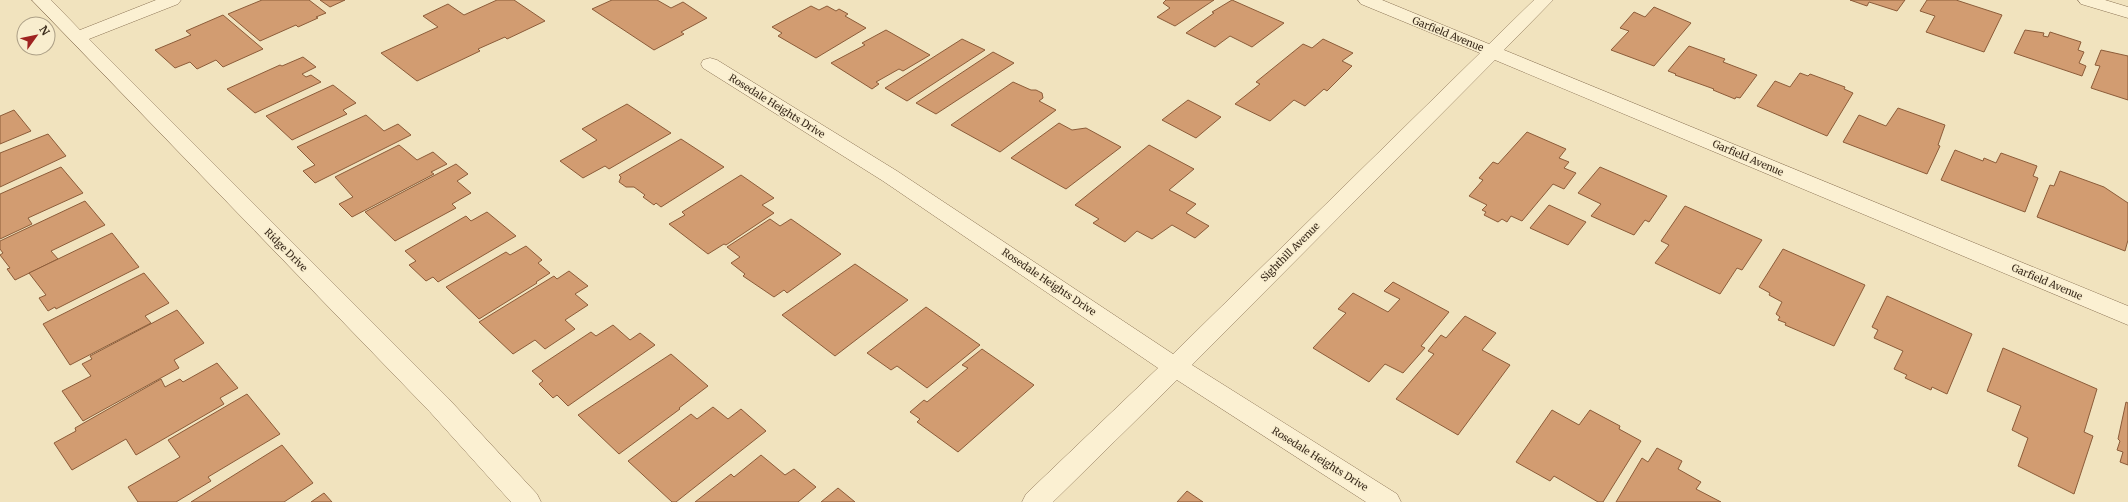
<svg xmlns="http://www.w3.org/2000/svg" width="2128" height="502" viewBox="0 0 2128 502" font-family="Merriweather,serif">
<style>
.building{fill:#d29c71;stroke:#8c5c39}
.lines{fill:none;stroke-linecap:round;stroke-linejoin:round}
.minor-casing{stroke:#8b7355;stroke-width:1}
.minor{fill:#fbf0d2;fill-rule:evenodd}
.labels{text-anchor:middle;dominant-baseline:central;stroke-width:3;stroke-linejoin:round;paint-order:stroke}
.street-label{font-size:10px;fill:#392a1b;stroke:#f8edce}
</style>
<rect width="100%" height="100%" fill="#f1e3be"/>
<g class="building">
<path d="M262,0H309L326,13L316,17L318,18L298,27L296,25L260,41L228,14Z"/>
<path d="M320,0H345L330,7Z"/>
<path d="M497,0H514L545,21L507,39L505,37L478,49L480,51L417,81L381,53L438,27L423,16L448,4L464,15Z"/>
<path d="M612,0H657L671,8L683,2L707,18L681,32L684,34L654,50L592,9Z"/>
<path d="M1166,0H1214L1175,26L1157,17L1170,8L1163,3Z"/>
<path d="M1232,0L1284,23L1252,47L1230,36L1215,47L1186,33L1214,13L1212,12Z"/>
<path d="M1850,0H1905L1897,11L1869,2L1867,6Z"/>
<path d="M1927,0H1956L2002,15L1984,52L1926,32L1935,16L1920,11Z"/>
<path d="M811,6L819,10L827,6L836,11L839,9L848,14L845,16L866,28L816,58L778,36L782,33L772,27Z"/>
<path d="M1654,7L1691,23L1654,66L1611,50L1629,31L1620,28L1634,12L1645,17Z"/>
<path d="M223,15L263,49L223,67L216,60L197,69L190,62L175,68L155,50L191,35L186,31Z"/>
<path d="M886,30L930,55L903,71L899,69L876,82L879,84L872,89L831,63L865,45L862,43Z"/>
<path d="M2025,30L2044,33L2043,36L2048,37L2050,32L2081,42L2078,50L2084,52L2079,63L2086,66L2082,76L2014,53Z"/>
<path d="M962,39L985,50L907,101L885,88Z"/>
<path d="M1323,39L1353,53L1342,61L1352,66L1327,91L1324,89L1305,106L1294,100L1270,121L1235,104L1260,84L1256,82L1303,44L1312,48Z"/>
<path d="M1689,46L1725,59L1723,62L1757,75L1740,98L1736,97L1735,99L1713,90L1714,89L1675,75L1676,74L1668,71Z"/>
<path d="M2101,50L2128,56V100L2091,88L2100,66L2095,65Z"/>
<path d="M993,52L1014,63L936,114L916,103Z"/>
<path d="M303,57L316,67L302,74L306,77L311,75L321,82L255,113L227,89L280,65L282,66Z"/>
<path d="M1800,73L1808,76L1810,74L1845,87L1844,89L1853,93L1827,136L1757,106L1775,81L1790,87Z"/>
<path d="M1013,82L1031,90H1036L1042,93L1043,98L1039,101L1056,110L1000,152L951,125Z"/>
<path d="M333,85L356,103L343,110L347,114L292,140L266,116Z"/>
<path d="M1188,100L1221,117L1196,138L1162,120Z"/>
<path d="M627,104L671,133L609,169L605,166L583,178L560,161L597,140L582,129Z"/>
<path d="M1898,108L1945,125L1938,145L1940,146L1927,174L1843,142L1859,115L1886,126Z"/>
<path d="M14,110L31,131L0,144V116Z"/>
<path d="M366,115L384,131L398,124L411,135L315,183L303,171L315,165L297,147Z"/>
<path d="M1059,123L1072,130L1086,128L1121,147L1066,189L1011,158Z"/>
<path d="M1527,132L1566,149L1559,158L1569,162L1564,168L1576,173L1564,189L1553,184L1522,221L1511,216L1507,222L1502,219L1498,222L1484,215L1486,212L1482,210L1487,205L1469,196L1483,180L1479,178L1493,162L1498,164Z"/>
<path d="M48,134L66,156L0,187V153Z"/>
<path d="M681,139L724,167L661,207L656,203L654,205L643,197L645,195L634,187H626L619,182L621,177L619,175Z"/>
<path d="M399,145L417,160L433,152L447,164L431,172L434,174L352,217L339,204L353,197L335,177Z"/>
<path d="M1149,145L1194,169L1169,190L1196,204L1186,213L1209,226L1195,238L1172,225L1152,239L1137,231L1125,242L1093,223L1099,219L1075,205Z"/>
<path d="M1955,150L1983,161L1984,158L1996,163L2001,153L2037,166L2033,176L2038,178L2025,212L1941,180Z"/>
<path d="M456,164L468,174L457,181L471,193L452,204L456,208L395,241L365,212Z"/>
<path d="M61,167L83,193L28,218L32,224L0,239V194Z"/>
<path d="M1600,167L1667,196L1649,222L1645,220L1634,235L1591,216L1601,204L1578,193Z"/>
<path d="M2060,171L2104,187L2128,203V240L2125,251L2037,217L2050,185L2054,186Z"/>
<path d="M741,175L774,198L762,205L774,213L726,245L724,244L708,254L669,224L685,215L682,212Z"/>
<path d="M85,201L105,225L51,251L58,259L15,280L7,269L10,268L0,255L3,253L0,249V241Z"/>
<path d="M1549,205L1586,222L1568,245L1530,228Z"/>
<path d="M1685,206L1762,240L1742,270L1737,268L1720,294L1655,263L1669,245L1661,241Z"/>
<path d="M487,212L516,236L438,282L433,277L426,281L409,265L416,261L405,251L466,216L471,221Z"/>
<path d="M770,219L780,226L791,219L841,254L787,293L784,290L774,297L743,276L745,274L731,263L740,257L727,247Z"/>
<path d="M112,233L139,267L56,309L55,307L48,311L39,298L46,295L29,273Z"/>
<path d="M526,246L542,260L538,263L550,273L536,282L537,283L479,319L446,287L506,252L510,255Z"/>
<path d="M1783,249L1865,285L1834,346L1785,325L1786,323L1778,320L1780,317L1776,314L1782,302L1769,295L1770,293L1759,287Z"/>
<path d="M855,264L908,300L835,356L782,315Z"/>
<path d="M569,271L588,286L575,294L588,305L565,320L575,329L545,349L535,340L513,354L479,322L554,276L557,279Z"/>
<path d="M144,273L169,303L145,316L151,323L70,365L43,324Z"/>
<path d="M1393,282L1449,312L1421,346L1425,348L1403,373L1385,364L1369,382L1313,348L1346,313L1338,309L1353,293L1388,312L1400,299L1384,291Z"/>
<path d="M1887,296L1972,334L1947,394L1932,387L1931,390L1905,378L1907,375L1894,369L1903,351L1874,338L1878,330L1872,327Z"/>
<path d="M926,307L980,345L927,388L897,366L891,370L867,353Z"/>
<path d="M177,310L204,343L174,360L179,368L83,421L62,391L91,376L82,364L92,359L90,356Z"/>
<path d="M1465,316L1496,333L1482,350L1510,365L1458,435L1396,399L1434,354L1428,351L1441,335L1446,338Z"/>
<path d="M613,325L630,340L640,333L655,345L568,406L557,395L553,398L539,384L543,381L532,371L591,332L596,336Z"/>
<path d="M2003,348L2097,389L2084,432L2093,436L2074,494L2018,466L2028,438L2012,430L2021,406L1987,391Z"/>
<path d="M982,349L1034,385L958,452L917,422L920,419L910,412L924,400L927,402L968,368L962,365Z"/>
<path d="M671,354L708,386L679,408L680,409L619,454L578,415Z"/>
<path d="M217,363L238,388L220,398L224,404L136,455L126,439L72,470L54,443L76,431L75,428L161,379L165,387L180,379L183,382Z"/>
<path d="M247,394L280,434L208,477L211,481L176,502H138L128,487L180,457L168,440Z"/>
<path d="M2126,402L2128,403V465L2120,462L2123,452L2117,450L2120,441L2118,439Z"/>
<path d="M713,407L728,419L741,409L766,431L676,502H672L628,461L691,414L697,419Z"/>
<path d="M1552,410L1579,425L1590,410L1620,426L1619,429L1641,441L1603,502H1598L1554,476L1550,481L1516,462Z"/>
<path d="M282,445L313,483L284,502H191Z"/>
<path d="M1657,448L1682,461L1678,469L1701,482L1696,489L1721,502H1616L1642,458L1648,462Z"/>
<path d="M761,455L785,475L794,469L816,487L798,502H695L731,474L734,477Z"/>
<path d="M838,488L855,502H821Z"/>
<path d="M1187,491L1203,502H1177Z"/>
<path d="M324,493L332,502H311Z"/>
</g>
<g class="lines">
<g class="minor-casing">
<g id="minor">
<path d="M32,0H51L80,30L156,0H181L178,4L89,39L448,398L537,494L541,502H511L430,412Z"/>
<path d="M1358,0H1382L1489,44L1534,0H1553L1504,50L2128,306V325L1495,60L1192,365L1397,494L1401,502H1366L1177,380L1053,502H1022L1026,494L1158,368L883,181L703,68L701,64L703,60L710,58L717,60L897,171L1173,354L1480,53L1361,4Z"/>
<path d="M2078,0H2105L2128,7V18L2081,4Z"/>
</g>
</g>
<use href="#minor" class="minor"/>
</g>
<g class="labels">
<g class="street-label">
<text transform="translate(1448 34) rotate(22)">Garfield Avenue</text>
<text transform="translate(777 106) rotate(32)">Rosedale Heights Drive</text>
<text transform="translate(1748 158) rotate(23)">Garfield Avenue</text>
<text transform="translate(286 250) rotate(45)">Ridge Drive</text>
<text transform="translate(1290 252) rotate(-45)">Sighthill Avenue</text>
<text transform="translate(1049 282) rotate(34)">Rosedale Heights Drive</text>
<text transform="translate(2047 282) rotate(23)">Garfield Avenue</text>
<text transform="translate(1320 459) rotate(32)">Rosedale Heights Drive</text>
</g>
</g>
<g transform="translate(36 36) rotate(57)"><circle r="19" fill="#f8edce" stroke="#ac9f86"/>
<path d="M0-3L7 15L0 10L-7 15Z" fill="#9f2321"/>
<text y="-6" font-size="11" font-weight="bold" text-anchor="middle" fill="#392a1b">N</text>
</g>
</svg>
